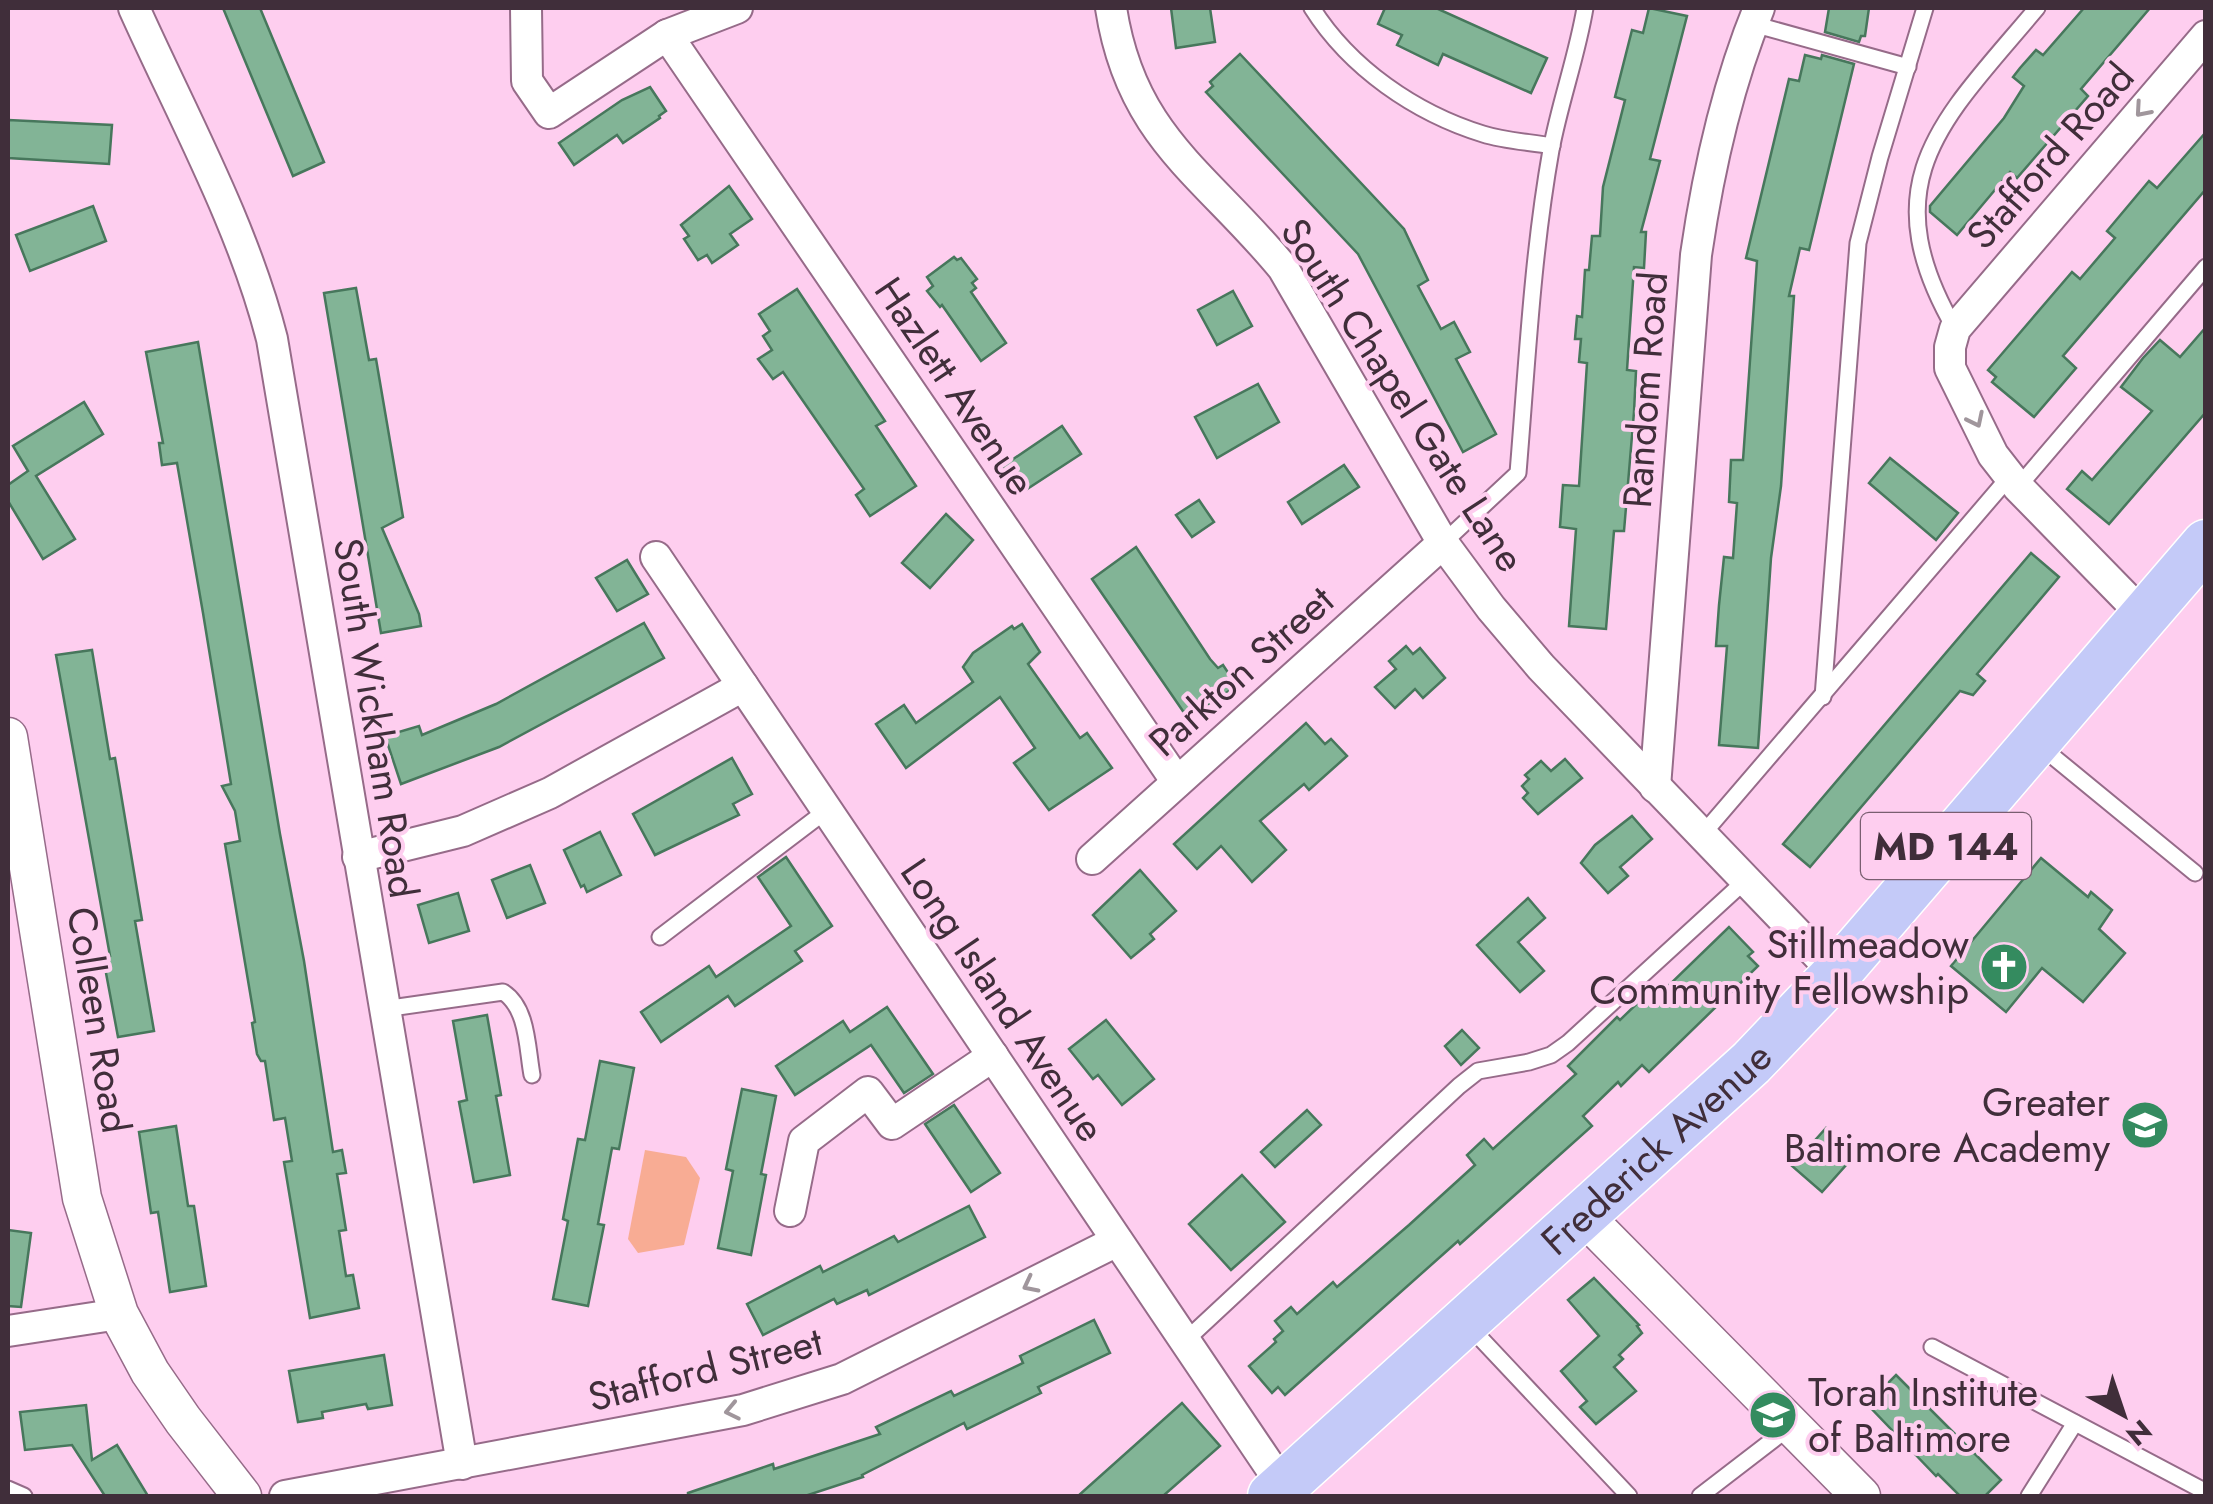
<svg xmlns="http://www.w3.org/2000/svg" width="2213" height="1504" viewBox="0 0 2213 1504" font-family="Jost,sans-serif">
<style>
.green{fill:#f8ac94}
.building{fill:#82b496;stroke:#47775c;stroke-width:2.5}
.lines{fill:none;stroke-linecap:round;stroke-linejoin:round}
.service-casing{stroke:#966b89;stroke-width:19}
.minor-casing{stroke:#966b89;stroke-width:34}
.tertiary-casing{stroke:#966b89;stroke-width:41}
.primary-casing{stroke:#fff;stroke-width:51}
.service{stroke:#fff;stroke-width:15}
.minor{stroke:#fff;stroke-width:30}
.tertiary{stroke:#fff;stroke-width:38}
.primary{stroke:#c4caf8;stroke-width:48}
.oneway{stroke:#a0969c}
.labels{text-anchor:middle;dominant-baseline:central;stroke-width:8;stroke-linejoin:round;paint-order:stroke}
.shield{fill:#feceef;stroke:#795e70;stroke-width:2.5}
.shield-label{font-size:38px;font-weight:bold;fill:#402e3a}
.street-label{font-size:40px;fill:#402e3a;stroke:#feceef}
.poi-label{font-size:40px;fill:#402e3a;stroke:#feceef;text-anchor:end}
</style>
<rect width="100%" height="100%" fill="#feceef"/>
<path class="green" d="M645,1150L686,1157L700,1178L684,1245L638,1253L628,1239Z"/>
<g class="building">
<path d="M223,8H260L324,162L293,176Z"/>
<path d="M1171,8H1210L1215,42L1176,48Z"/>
<path d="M1385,8H1436L1547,58L1531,93L1443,54L1438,65L1397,45L1402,35L1378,24Z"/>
<path d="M1649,8L1687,16L1650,159L1660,161L1641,232H1646L1644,268L1634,267L1627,370L1636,371L1634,412L1624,531H1614L1606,629L1569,626L1576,529L1560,527L1563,485L1579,486L1587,363L1579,362L1581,339H1575L1577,316L1582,317L1585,270H1589L1592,236H1600L1603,187L1625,100L1615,97L1632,30L1643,33Z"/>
<path d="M1829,8H1869L1865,36H1861L1859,42L1825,32Z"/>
<path d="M2084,8H2150L2081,89L2088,96L2017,178L2010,172L1957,235L1930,212V206L2004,118L2024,86L2013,77L2020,68L2036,50L2043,55Z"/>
<path d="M1240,54L1404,229L1428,280L1418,286L1441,329L1454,322L1470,352L1456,359L1496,434L1463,452L1358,254L1206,92L1213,86L1210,82Z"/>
<path d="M1805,55L1821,59L1822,55L1854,64L1809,250L1800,248L1789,296H1794L1781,486L1771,558L1758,748L1719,745L1727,646H1716L1719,605L1724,557L1733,558L1737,503L1729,502L1731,460H1743L1757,261L1746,258L1789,79L1799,81Z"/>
<path d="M650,87L666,111L659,116L660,118L623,143L617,135L574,165L559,143L622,100Z"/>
<path d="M8,120L112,125L109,164L8,158Z"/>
<path d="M2206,132V189L2063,356L2076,368L2034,417L1992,382L1996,377L1988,370L2072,272L2080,279L2115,238L2107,231L2149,181L2157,188Z"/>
<path d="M729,186L752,219L730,234L738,245L712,263L707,255L698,260L684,239L689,236L681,225Z"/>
<path d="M93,206L106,241L30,271L16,235Z"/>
<path d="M954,257L957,260L961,258L977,279L972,283L976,288L971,292L1006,343L981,361L942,305L940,307L927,291L933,286L927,277Z"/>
<path d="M356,288L369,360L376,359L403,517L382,528L419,614L421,626L381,633L324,293Z"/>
<path d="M797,289L885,421L876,426L916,486L870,516L856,495L864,489L783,372L773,379L758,359L772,350L763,336L770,331L759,314Z"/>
<path d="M1233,291L1252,326L1217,345L1198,310Z"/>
<path d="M2206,327V412L2109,524L2067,489L2082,471L2092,480L2152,411L2121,387L2143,358L2160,340L2180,357Z"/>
<path d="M198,342L280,834L304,961L333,1152L342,1150L346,1173L337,1174L346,1230L339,1231L346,1276L353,1275L359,1308L310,1318L284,1162L292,1161L285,1118L274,1120L265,1061H261L257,1054L252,1023L255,1022L225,844L240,841L235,811L222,786L231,784L203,613L177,463L162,465L159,443H163L146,352Z"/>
<path d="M1258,384L1279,422L1217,458L1195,417Z"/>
<path d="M84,402L103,434L36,476L75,539L43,559L8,501V485L28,471L13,446Z"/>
<path d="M1062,426L1081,454L1021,493L1003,466Z"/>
<path d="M1890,458L1958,513L1936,540L1869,483Z"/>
<path d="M1344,465L1359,487L1302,524L1288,502Z"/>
<path d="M1199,500L1214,522L1192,537L1176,515Z"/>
<path d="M946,514L973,540L930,588L902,563Z"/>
<path d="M1136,547L1210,659L1218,668L1223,665L1237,686L1187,717L1092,579Z"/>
<path d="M2031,553L2059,577L1977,674L1985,681L1973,695L1960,691L1810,867L1783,844Z"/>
<path d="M627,560L648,594L617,611L596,578Z"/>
<path d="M644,623L664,658L499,747L401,784L385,736L419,726L422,735L496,704Z"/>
<path d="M1022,624L1040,652L1028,664L1080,738L1087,733L1112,768L1049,810L1014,763L1035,748L1000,697L906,768L876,724L904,705L916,723L973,682L963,667L973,653L1012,626L1014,629Z"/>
<path d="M1406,646L1413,654L1420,648L1445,678L1423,698L1415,689L1395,708L1375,687L1396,669L1389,661Z"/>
<path d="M92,650L110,759L115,758L142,920L135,921L154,1031L118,1037L103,957L110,956L56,655Z"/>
<path d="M1306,723L1325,744L1331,739L1347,756L1309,790L1304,784L1260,821L1286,850L1252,882L1221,846L1197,869L1174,844Z"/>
<path d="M732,758L752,794L733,804L739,815L655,855L633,814Z"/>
<path d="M1565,759L1582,778L1538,814L1523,798L1528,793L1522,786L1529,779L1525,775L1541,761L1551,771Z"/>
<path d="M1632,816L1652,839L1620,867L1628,876L1608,893L1581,863L1595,845Z"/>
<path d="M600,832L621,875L587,892L584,885L581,887L564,850Z"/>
<path d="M786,857L832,926L795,951L802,961L735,1006L728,996L661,1042L641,1012L709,966L716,977L791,926L758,877Z"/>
<path d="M2041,858L2088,897L2091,892L2112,910L2099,929L2125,953L2083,1002L2042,968L2006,1012L1951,966Z"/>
<path d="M530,865L545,903L507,918L492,880Z"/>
<path d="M1140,870L1176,911L1150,934L1154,939L1131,958L1093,915Z"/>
<path d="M458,893L469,931L429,943L418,905Z"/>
<path d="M1528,898L1545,918L1518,942L1544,971L1520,992L1477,945Z"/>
<path d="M1729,927L1753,952L1748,956L1758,966L1649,1072L1642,1065L1621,1086L1618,1082L1583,1116L1592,1126L1460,1244L1458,1241L1285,1395L1278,1387L1272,1393L1249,1366L1276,1342L1274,1339L1283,1331L1275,1321L1291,1307L1297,1314L1333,1282L1337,1287L1409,1225L1475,1165L1467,1155L1484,1139L1493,1149L1576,1074L1568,1066L1617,1017L1620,1020L1654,987L1660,994Z"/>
<path d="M887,1007L933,1074L904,1093L871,1045L795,1095L776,1066L843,1021L850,1032Z"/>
<path d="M487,1015L501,1095L496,1096L510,1175L474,1182L459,1102L467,1100L453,1021Z"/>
<path d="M1106,1020L1154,1079L1122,1105L1098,1075L1093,1079L1069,1049Z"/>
<path d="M1462,1030L1479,1048L1461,1065L1445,1046Z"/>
<path d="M600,1061L634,1068L619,1149L612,1148L598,1224L604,1225L588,1306L553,1299L568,1221L563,1219L578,1139L585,1140Z"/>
<path d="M742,1089L776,1096L761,1174L766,1175L751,1255L718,1248L733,1171L726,1169Z"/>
<path d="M954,1105L1000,1173L971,1192L925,1124Z"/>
<path d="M1307,1110L1321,1125L1275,1167L1261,1152Z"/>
<path d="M176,1126L188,1206H194L206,1286L170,1292L158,1212L151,1213L139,1132Z"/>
<path d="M1826,1128L1855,1155L1822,1192L1792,1166Z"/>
<path d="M1242,1175L1285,1222L1231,1270L1189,1224Z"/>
<path d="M969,1206L985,1237L869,1295L867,1290L837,1304L834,1299L763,1335L747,1304L820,1266L823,1272L894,1236L898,1242Z"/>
<path d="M8,1230L31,1233L21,1307L8,1306Z"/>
<path d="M1594,1278L1639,1325L1637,1326L1642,1333L1619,1355L1623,1359L1614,1367L1636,1391L1596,1424L1580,1407L1587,1401L1561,1371L1599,1336L1568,1300Z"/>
<path d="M1094,1320L1110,1353L1038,1387L1041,1393L967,1429L964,1423L862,1475L863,1477L805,1496H688V1493L773,1464L774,1469L880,1434L876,1427L951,1391L954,1396L1023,1363L1020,1356Z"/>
<path d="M384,1355L392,1405L368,1409L366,1404L322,1412L323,1418L298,1422L289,1371Z"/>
<path d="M1896,1375L2001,1480L1985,1496H1960L1938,1474L1936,1476L1867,1404Z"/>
<path d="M1182,1403L1220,1446L1163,1496H1078Z"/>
<path d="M86,1405L92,1460L117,1445L148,1496H105L72,1445L25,1450L20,1412Z"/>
</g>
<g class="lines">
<g class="service-casing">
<g id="service">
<path d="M1312,8C1350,68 1415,113 1483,134C1505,141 1530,142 1552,146"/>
<path d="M1753,24L1908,67"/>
<path d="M1955,329C1869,180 1944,119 2037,8"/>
<path d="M2018,487L2206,267"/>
<path d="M1443,543L1518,473C1527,365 1532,257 1551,150C1560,102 1577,56 1585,8"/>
<path d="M1823,697L1858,243L1880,157L1925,8"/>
<path d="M2039,745L2195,873"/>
<path d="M1702,835L2010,476"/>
<path d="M660,937L827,810"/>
<path d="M384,1009L503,992C528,1008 527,1048 532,1075"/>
<path d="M1469,1326L1629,1496"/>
<path d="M1185,1341L1459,1086L1478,1071L1529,1062L1551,1055L1568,1043L1746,880"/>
<path d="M1932,1347L2206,1492"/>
<path d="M8,1489L24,1496"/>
<path d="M1700,1496L1791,1426"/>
<path d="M2029,1496L2075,1423"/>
</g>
</g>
<g class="minor-casing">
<g id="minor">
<path d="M134,8C182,115 243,225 272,339L462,1464"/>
<path d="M526,8L527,81L549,113L667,35L737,8"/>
<path d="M1111,8C1131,138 1206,174 1283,268L1443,543L1491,608L1541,667L1836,974"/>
<path d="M667,35L1177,782"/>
<path d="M656,557L1283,1486"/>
<path d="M2144,616L2018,487L1993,455L1950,368V347L1955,329L2206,36"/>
<path d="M1655,787L1696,255C1708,172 1727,86 1759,8"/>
<path d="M358,857L463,831L550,793L743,686"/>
<path d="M1092,859L1443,543"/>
<path d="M790,1211L804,1141L868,1092L892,1124L993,1056"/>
<path d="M8,1331L119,1314"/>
<path d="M285,1496L743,1410L842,1379L1117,1241"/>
</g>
</g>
<g class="tertiary-casing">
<g id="tertiary">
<path d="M8,737L82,1198L119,1314L150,1372L183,1420L242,1496"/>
<path d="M1585,1217L1861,1496"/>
</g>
</g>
<g class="primary-casing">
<g id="primary">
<path id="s1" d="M1272,1496L1751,1063L1836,974L2206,544"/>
</g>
</g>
<use href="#service" class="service"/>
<use href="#minor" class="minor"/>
<use href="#tertiary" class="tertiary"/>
<use href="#primary" class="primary"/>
</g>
<defs><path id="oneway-chevron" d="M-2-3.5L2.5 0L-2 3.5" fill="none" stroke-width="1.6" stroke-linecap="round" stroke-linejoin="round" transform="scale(2.5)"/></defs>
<g class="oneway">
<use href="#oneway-chevron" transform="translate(2142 110) rotate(131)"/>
<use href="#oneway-chevron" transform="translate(1976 420) rotate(64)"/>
<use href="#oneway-chevron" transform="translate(1030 1285) rotate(153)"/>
<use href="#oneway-chevron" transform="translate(732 1411) rotate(168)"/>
</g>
<defs>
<g id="church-disc" transform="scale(2.5)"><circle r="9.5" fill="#348b5f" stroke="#feceef"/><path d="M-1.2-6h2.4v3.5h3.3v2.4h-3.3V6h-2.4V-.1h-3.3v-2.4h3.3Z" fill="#fff"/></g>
<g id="school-disc" transform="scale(2.5)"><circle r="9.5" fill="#348b5f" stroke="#feceef"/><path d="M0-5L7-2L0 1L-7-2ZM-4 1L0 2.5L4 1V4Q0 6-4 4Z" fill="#fff"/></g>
</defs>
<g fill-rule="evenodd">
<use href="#church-disc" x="2004" y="967"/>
<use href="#school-disc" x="2145" y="1125"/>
<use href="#school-disc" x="1773" y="1415"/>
</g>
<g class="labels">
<rect class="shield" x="1861" y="813" width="170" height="66" rx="8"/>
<g class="shield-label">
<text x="1946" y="846">MD 144</text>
</g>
<g class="street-label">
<text transform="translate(2050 156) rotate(-49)">Stafford Road</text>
<text transform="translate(955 386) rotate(56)">Hazlett Avenue</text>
<text transform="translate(1645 390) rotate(-86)">Random Road</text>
<text transform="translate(1403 395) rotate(57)">South Chapel Gate Lane</text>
<text transform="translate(1241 671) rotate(-42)">Parkton Street</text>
<text transform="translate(376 718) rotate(81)">South Wickham Road</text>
<text transform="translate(1003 1000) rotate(56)">Long Island Avenue</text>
<text transform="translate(99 1020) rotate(81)">Colleen Road</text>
<text stroke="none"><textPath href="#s1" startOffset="518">Frederick Avenue</textPath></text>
<text transform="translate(705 1369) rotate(-14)">Stafford Street</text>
</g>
<g class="poi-label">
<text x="1969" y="944">Stillmeadow<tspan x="1969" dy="46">Community Fellowship</tspan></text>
<text x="2110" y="1102">Greater<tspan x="2110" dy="46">Baltimore Academy</tspan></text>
<text x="1808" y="1392" text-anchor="start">Torah Institute<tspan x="1808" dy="46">of Baltimore</tspan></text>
</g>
</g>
<rect width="2213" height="1504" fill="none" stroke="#402e3a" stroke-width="20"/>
<g transform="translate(2123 1414) rotate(140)" stroke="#feceef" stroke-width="8" paint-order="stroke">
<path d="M0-8L18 38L0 25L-18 38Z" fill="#402e3a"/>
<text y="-15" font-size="28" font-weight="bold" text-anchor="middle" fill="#402e3a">N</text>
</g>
</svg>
